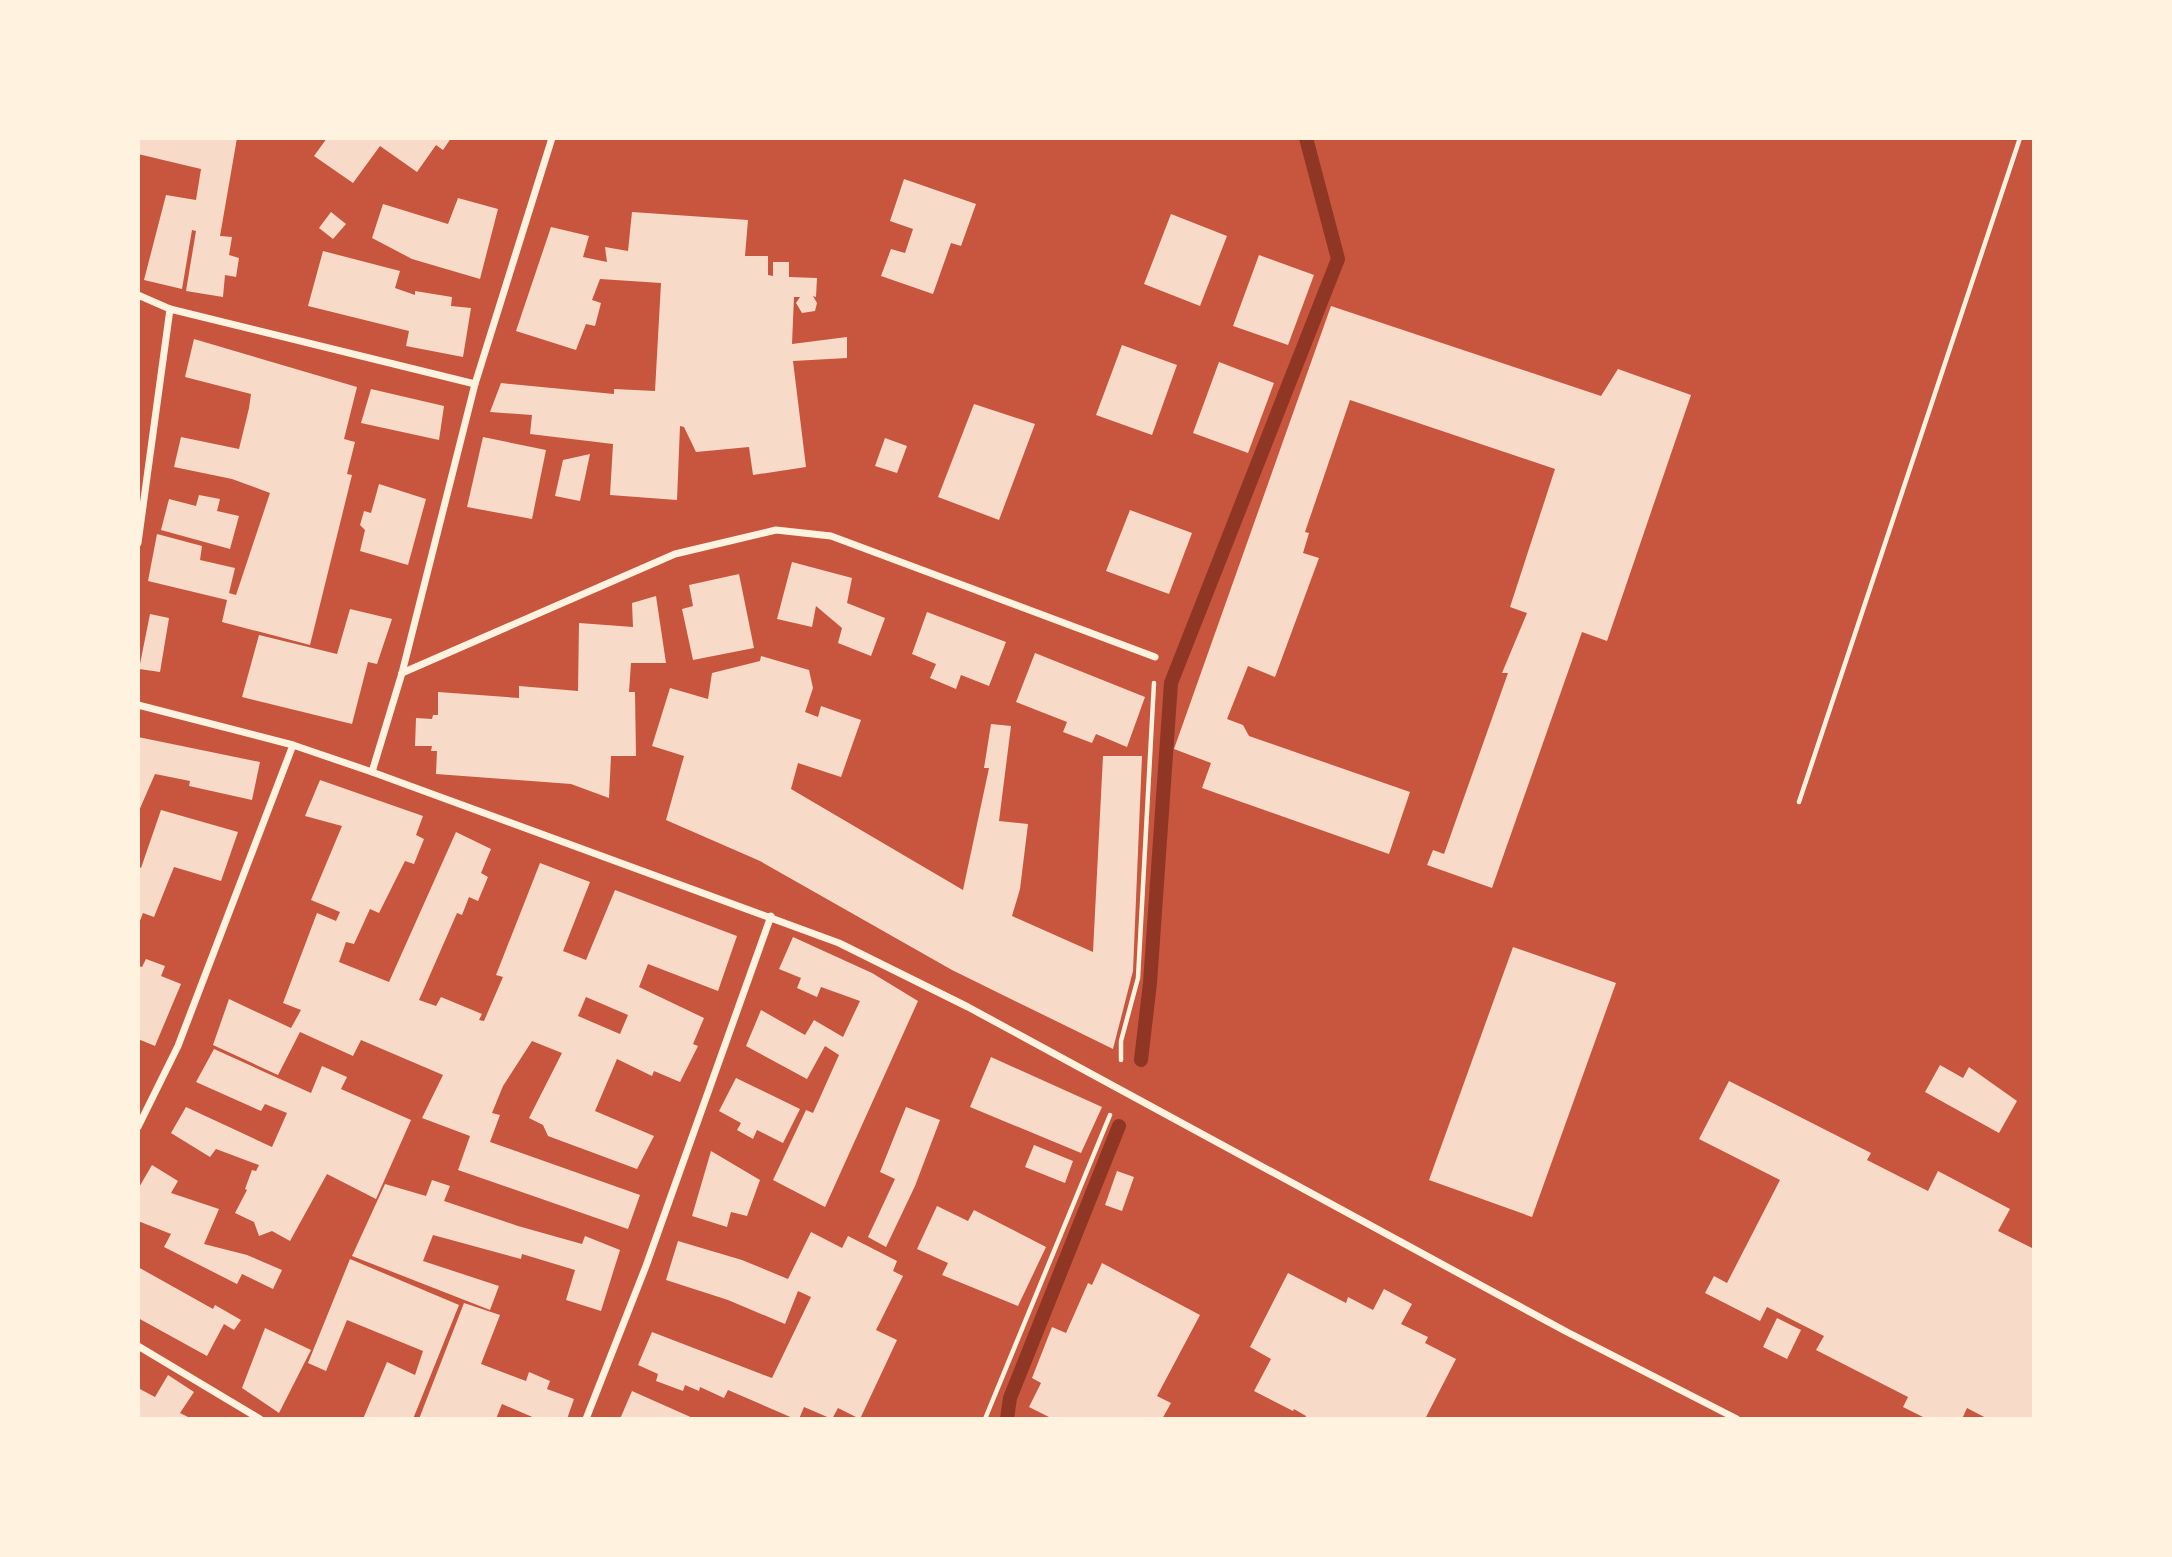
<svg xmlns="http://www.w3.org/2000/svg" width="2172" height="1557" viewBox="0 0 2172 1557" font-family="'Roboto Condensed',sans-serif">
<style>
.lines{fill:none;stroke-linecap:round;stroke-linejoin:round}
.stream{stroke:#8f3625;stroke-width:14}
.building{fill:#f7dbc8;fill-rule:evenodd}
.path{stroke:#fff3e0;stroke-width:4.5}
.minor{stroke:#fff3e0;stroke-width:7}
</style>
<rect width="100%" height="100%" fill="#c8553d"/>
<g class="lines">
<g class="stream">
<path d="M1141,1060L1150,983L1171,683L1338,259L1306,138"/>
<path d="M1007,1419L1010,1398L1119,1126"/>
</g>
</g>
<g class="building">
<path d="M138,138H237L220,236L232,237L229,255L239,258L236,277L225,275L223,297L186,291L196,231L192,230L182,289L144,280L166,195L196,200L201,169L138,154Z"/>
<path d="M327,138H451L443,150L436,145L417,172L380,146L353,183L314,156Z"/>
<path d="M904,179L976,204L961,246L951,243L933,294L881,276L891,249L905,253L913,229L890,221Z"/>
<path d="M458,198L498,209L480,279L412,259L372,238L383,204L448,224Z"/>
<path d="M331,212L346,224L333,239L319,228Z"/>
<path d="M632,212L748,220L745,256H768V275L773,276V262H789V277L817,278L816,297L813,296L817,303L815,311L802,313L796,303L800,297H794L792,344L847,337V358L793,361L806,467L753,475L749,447L696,452L684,427L680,426L677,500L610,495L613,444L530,434L532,415L490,412L501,383L614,394V389L655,391L661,283L600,279L592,300L601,303L595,326L586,324L576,350L516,331L551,227L589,236L583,257L607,262L605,247L628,251Z"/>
<path d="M1171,214L1227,236L1200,306L1144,284Z"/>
<path d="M323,251L400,271L395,288L415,295V291L452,297L451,306L471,308L463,357L406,346L409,331L308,306Z"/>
<path d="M1259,255L1314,275L1288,345L1233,326Z"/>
<path d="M1331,306L1601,396L1618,369L1691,395L1607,641L1582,632L1492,888L1427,865L1433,850L1444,854L1508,673H1502L1527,613L1510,607L1555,469L1350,400L1305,532L1309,533L1303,553L1319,558L1275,677L1248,666L1227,719L1243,725L1249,736L1410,792L1389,854L1202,788L1211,763L1174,749Z"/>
<path d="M194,339L357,387L344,439L355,442L347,474L352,475L310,645L222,622L227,600L148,581L157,534L202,546L200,560L235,568L229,593L236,595L270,493L232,479L174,467L181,437L239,449L249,408L251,394L185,377Z"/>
<path d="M1122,345L1177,365L1152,435L1096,415Z"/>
<path d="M1219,362L1274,383L1248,453L1193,433Z"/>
<path d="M371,389L444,406L439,440L361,423Z"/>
<path d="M974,404L1035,424L999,520L938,497Z"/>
<path d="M483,437L546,450L532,519L467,507Z"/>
<path d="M885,438L907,446L897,473L875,466Z"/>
<path d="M590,454L580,501L555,496L563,460Z"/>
<path d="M379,484L426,499L408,565L360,551L365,530L360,525L364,511L371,513Z"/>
<path d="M199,495L220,499L217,511L239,516L230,549L161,530L169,499L196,506Z"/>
<path d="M1130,510L1192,533L1169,594L1106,571Z"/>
<path d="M792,562L852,578L847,603L885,618L871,656L838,643L842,628L816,606L812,627L777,619Z"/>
<path d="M739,574L754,648L693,660L682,609L693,606L689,585Z"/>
<path d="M656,596L666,663H631L629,692H635L636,756H611L609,798L571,784L436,774L437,751H431L432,746H415L416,718L432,719L433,715H438V692L519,698V686L578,691L579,623L633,627L632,603Z"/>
<path d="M350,609L392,619L377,664L368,662L352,724L242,697L259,635L337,654Z"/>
<path d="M927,612L1006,642L989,686L961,675L956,689L930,678L936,664L912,654Z"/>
<path d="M150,614L169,618L160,672L139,669Z"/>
<path d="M1035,653L1145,697L1127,747L1096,734L1092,743L1063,732L1067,722L1016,702Z"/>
<path d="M761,656L809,670L813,688L805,712L818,717L821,706L861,720L841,777L798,763L791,789L963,890L989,768H984L991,724L1011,726L999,821L1028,824L1020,889L1012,916L1093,952L1103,756H1142L1133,971L1113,1049L952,970L760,861L666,820L684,756L652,746L670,688L708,699L712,673L760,661Z"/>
<path d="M138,737L260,762L252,800L189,786L190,781L155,774L138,813Z"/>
<path d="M320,780L423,816L416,835L424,839L414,864L405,861L379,913L370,909L354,944L346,942L339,962L389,982L456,832L491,849L481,873L488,877L478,901L469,897L462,915L457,913L419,1000L436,1006L441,997L482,1014L479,1020L484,1021L503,977L496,975L540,863L590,882L563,951L586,960L615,890L737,936L718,991L648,964L639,987L704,1018L693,1044L698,1046L680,1082L654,1071L652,1076L617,1059L595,1111L654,1136L637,1169L548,1136L543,1125L529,1118L562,1053L532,1041L503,1086L492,1113L500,1115L490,1142L640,1195L628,1229L458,1170L470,1136L422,1118L443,1075L361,1040L353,1056L300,1032L278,1075L213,1045L229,999L291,1028L301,1010L283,1003L317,913L336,921L340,912L311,900L342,826L305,816ZM586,997L628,1015L620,1034L578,1016Z"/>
<path d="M161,810L238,832L221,881L174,867L154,917L143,913L138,926V866L141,868Z"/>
<path d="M793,937L872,973L918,1001L825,1207L773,1180L806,1110L813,1113L839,1055L825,1046L807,1079L746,1046L761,1010L805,1035L814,1020L843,1037L860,1001L821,987L817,997L797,988L801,978L779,969Z"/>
<path d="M1513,947L1616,983L1532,1217L1429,1180Z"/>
<path d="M146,959L165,966L161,976L181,984L155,1046L138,1039V966L142,967Z"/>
<path d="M214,1049L311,1093L322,1066L347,1077L341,1089L411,1120L376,1199L327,1174L290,1241L272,1231L259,1236L254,1222L235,1213L247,1190L245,1189L252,1170L256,1171L259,1165L216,1149L210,1157L171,1133L186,1107L272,1147L287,1113L265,1104L261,1111L196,1082Z"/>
<path d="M991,1057L1102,1107L1081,1153L970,1107Z"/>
<path d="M1940,1065L1963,1078L1969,1067L2017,1101L1999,1133L1925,1092Z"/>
<path d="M736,1078L800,1109L783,1143L757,1130L753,1139L737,1130L741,1123L719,1111Z"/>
<path d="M1729,1081L1871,1153L1867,1160L1928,1191L1938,1171L2010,1209L1998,1231L2034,1249V1419H1988L1967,1408L1962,1419H1927L1903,1407L1908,1397L1816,1350L1824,1336L1767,1307L1760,1321L1705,1293L1714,1276L1727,1283L1780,1180L1699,1139Z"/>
<path d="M906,1107L940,1120L915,1186L886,1247L868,1237L895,1179L880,1172Z"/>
<path d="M1034,1145L1073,1161L1065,1183L1025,1167Z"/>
<path d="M711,1151L760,1180L747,1216L731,1212L727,1227L692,1216Z"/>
<path d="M152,1165L178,1181L171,1193L219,1209L204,1244L247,1255L282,1270L273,1289L242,1274L237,1284L164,1247L171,1234L138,1221V1189Z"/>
<path d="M1117,1171L1134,1177L1122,1211L1105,1205Z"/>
<path d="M432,1180L450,1186L444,1201L518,1226L582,1244L585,1236L620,1250L601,1311L566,1300L575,1270L522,1254L521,1259L433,1235L423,1261L499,1286L490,1310L352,1256L385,1184L426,1196Z"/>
<path d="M937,1206L968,1221L974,1210L1046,1247L1018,1306L942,1275L948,1263L917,1249Z"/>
<path d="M811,1232L842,1248L848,1236L897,1261L893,1271L903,1276L876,1330L897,1340L860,1419L838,1408L832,1419L804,1407L799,1419H795L728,1390L724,1398L700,1387L699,1391L685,1385L683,1391L656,1381L658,1374L638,1365L652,1332L772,1378L811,1297L798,1291L785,1324L728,1300L666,1280L678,1241L742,1260L788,1279Z"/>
<path d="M350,1259L459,1305L413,1419H363L387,1362L415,1375L423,1351L347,1320L326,1371L308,1363Z"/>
<path d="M1102,1263L1200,1315L1157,1396L1171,1403L1162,1419H1053L1029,1407L1041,1383L1032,1378L1052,1327L1066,1333L1088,1283L1092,1285Z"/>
<path d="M138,1267L213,1309L215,1305L241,1320L234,1330L224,1324L207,1356L138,1318Z"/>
<path d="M1288,1273L1346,1303L1348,1297L1373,1310L1384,1289L1412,1304L1401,1324L1428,1337L1425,1343L1456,1359L1425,1419H1305L1306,1416L1294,1409L1293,1411L1254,1391L1271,1359L1250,1347Z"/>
<path d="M464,1303L500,1315L481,1364L526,1381L529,1372L550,1381L547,1389L574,1399L567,1419H537L502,1404L496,1419H419Z"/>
<path d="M1777,1318L1801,1330L1787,1359L1763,1347Z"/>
<path d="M265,1328L311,1350L279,1413L242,1388Z"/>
<path d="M168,1375L194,1392L180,1413L192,1419H138V1388L155,1397Z"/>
<path d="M632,1391L695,1419H620Z"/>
</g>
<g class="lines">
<g class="path">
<path d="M1799,802L2020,138"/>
<path d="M1121,1060V1041L1138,978L1154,683"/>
<path d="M985,1419L1110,1115"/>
</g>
<g class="minor">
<path d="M138,295L170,309"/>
<path d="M138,543L170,309L475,384"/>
<path d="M402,673L675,554L776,530L831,536L1155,657"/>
<path d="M138,705L293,745L372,772L839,943L968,1007L1567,1332L1737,1419"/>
<path d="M372,772L402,673L475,384L552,138"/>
<path d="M138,1127L178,1046L293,745"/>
<path d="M138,1346L260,1419"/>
<path d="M586,1419L646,1266L771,916"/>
</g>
</g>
<rect width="2172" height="1557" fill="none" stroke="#fff3e0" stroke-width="280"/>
</svg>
